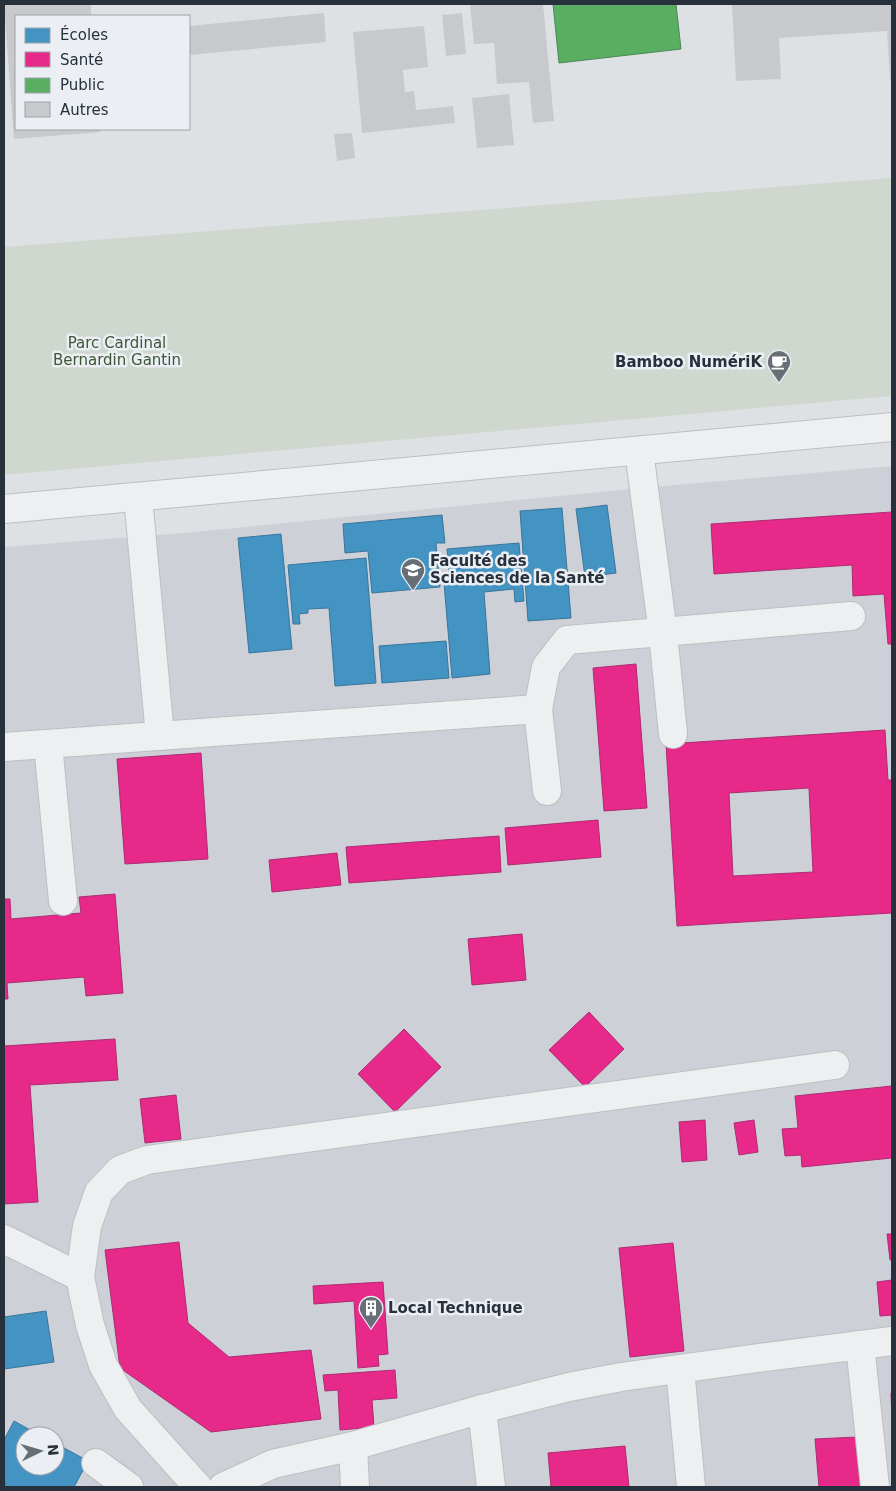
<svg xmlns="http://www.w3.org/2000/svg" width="896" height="1491" viewBox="0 0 896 1491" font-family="'DejaVu Sans',sans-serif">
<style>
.built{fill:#cdd1d7;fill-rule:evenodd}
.green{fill:#cfd7cf}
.schools{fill:#4393c3;stroke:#3b759a}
.health{fill:#e7298a;stroke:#ad2b72;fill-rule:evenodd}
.public{fill:#5aae61;stroke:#4b8856}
.building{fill:#c7c9cc}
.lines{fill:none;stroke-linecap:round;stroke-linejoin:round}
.minor-casing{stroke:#bcbfc2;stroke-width:30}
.minor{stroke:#eeeff0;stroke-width:28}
.labels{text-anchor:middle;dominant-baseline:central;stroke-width:5;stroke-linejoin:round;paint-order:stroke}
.park-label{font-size:15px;fill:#3d5635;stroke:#ebeff4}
.poi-label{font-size:15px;font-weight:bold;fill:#27303b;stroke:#ebeff4;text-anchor:start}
</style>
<rect width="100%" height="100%" fill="#dee1e4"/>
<path class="built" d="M892,466V1487H4V547L184,533L630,489ZM25,1436H55V1466H25Z"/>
<path class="green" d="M892,178V396L4,475V247Z"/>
<g class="schools">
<path d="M607,505L616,573L585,577L576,509Z"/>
<path d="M562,508L571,618L528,621L520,511Z"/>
<path d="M442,515L445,543H436L440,587L372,593L368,551L345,553L343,524Z"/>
<path d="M281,534L292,649L249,653L238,538Z"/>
<path d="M519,543L524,601L515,602L514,589L484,592L490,674L452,678L444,583L450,582L447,549Z"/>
<path d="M366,558L376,683L335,686L329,608L308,609V613L299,614L300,624H293L288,565Z"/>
<path d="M446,641L449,678L382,683L379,646Z"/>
<path d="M46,1311L54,1362L4,1369V1317Z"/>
<path d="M14,1421L41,1436H25V1466H55V1443L88,1461L74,1487H4L6,1482L4,1480V1440Z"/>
</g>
<g class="health">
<path d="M892,512V644H888L884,594L853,596L852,565L714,574L711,524Z"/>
<path d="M636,664L647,808L604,811L593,668Z"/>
<path d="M885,730L888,780H892V913L677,926L666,744ZM809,788L813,872L733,876L729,793Z"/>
<path d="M201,753L208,859L125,864L117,759Z"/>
<path d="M598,820L601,857L508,865L505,828Z"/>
<path d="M499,836L501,872L349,883L346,847Z"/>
<path d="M337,853L341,885L272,892L269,860Z"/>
<path d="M115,894L123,993L86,996L84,977L7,983L8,999H4V899H10L11,919L81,913L79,897Z"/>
<path d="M522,934L526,980L472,985L468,939Z"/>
<path d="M589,1012L624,1049L585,1087L549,1050Z"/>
<path d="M404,1029L441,1067L395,1112L358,1074Z"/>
<path d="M115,1039L118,1080L30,1085L38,1202L4,1204V1046Z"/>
<path d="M892,1086V1158L802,1167L801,1155L785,1156L782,1129L798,1128L795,1096Z"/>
<path d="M176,1095L181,1139L145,1143L140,1099Z"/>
<path d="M705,1120L707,1160L682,1162L679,1122Z"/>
<path d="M754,1120L758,1152L739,1155L734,1123Z"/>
<path d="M887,1234H892V1260H890Z"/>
<path d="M179,1242L188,1323L229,1357L311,1350L321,1419L211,1432L120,1368L105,1250Z"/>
<path d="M673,1243L684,1351L630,1357L619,1248Z"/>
<path d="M892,1280V1315L880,1316L877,1282Z"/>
<path d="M383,1282L388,1354L378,1355L379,1366L358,1368L354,1301L314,1304L313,1286Z"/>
<path d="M395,1370L397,1398L372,1400L374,1427L340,1430L338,1390L325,1391L323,1375Z"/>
<path d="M892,1392V1421L891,1393Z"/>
<path d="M857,1437L861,1487H819L815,1439Z"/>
<path d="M625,1446L629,1487H551L548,1453Z"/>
</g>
<path class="public" d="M553,4H676L681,49L559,63Z"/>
<g class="building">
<path d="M4,4H91V16H16V129H100V132L14,139Z"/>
<path d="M470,4H543L554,121L533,123L529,82L497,84L494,43L474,44Z"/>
<path d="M732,4H892V80H890L887,31L779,38L781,79L736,81Z"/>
<path d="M324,13L326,42L189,55V26Z"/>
<path d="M462,13L466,54L446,56L442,15Z"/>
<path d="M424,26L428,67L403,70L405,92L414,91L416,110L453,106L455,123L362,133L353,32Z"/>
<path d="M509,94L514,145L477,148L472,98Z"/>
<path d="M352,133L355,158L337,161L334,134Z"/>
</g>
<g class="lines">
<g class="minor-casing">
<g id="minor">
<path d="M639,451L663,633L673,734"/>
<path d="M138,497L160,736"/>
<path d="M4,509L892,427"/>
<path d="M48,744L63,901"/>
<path d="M4,747L538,709"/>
<path d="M547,791L538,709L546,667L567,640L851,616"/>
<path d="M4,1239L80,1277"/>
<path d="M860,1345L875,1487"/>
<path d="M680,1369L691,1487"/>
<path d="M482,1409L491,1487"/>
<path d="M353,1446L355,1487"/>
<path d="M96,1463L129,1487"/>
<path d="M198,1487L128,1409L103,1365L90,1325L80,1277L87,1226L99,1192L120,1170L147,1160L835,1065"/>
<path d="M223,1487L273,1464L353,1446L482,1409L569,1387L621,1377L758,1358L892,1341"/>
</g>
</g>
<use href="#minor" class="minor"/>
</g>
<defs>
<g id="cafe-pin" transform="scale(1.25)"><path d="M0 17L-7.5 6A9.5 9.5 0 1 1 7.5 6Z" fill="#676e76" stroke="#ebeff4"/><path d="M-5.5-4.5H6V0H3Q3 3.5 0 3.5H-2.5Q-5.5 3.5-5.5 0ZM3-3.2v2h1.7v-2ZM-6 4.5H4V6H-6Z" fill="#fff"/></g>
<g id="university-pin" transform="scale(1.25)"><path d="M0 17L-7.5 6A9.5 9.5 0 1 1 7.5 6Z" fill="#676e76" stroke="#ebeff4"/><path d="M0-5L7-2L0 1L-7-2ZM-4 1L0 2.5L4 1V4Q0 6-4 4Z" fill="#fff"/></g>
<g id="building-pin" transform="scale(1.25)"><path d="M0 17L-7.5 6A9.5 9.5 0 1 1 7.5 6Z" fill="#676e76" stroke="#ebeff4"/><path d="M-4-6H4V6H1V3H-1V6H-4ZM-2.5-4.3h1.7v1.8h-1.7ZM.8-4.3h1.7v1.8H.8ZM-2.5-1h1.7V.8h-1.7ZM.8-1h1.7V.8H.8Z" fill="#fff"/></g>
</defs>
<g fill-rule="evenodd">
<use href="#cafe-pin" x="779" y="362"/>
<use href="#university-pin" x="413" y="570"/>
<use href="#building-pin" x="371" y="1308"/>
</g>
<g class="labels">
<g class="park-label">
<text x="117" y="343">Parc Cardinal<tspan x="117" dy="17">Bernardin Gantin</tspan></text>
</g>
<g class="poi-label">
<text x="762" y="362" text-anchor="end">Bamboo NumériK</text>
<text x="430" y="561">Faculté des<tspan x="430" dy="17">Sciences de la Santé</tspan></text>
<text x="388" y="1308">Local Technique</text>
</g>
</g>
<rect width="896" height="1491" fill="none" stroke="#27303b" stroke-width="10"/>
<rect x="15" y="15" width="175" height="115" fill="#ebeff4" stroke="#9da3aa"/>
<rect x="25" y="28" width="25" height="15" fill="#4393c3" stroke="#9da3aa"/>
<text x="60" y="40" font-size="15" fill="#27303b">Écoles</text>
<rect x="25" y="52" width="25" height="15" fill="#e7298a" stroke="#9da3aa"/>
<text x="60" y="65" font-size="15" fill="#27303b">Santé</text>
<rect x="25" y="78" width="25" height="15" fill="#5aae61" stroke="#9da3aa"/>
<text x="60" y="90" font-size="15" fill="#27303b">Public</text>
<rect x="25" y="102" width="25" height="15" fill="#c7c9cc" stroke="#9da3aa"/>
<text x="60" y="115" font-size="15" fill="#27303b">Autres</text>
<g transform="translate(40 1451) rotate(85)"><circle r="24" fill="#ebeff4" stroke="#9da3aa"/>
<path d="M0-4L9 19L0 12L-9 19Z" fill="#676e76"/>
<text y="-8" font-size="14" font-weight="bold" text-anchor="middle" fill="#27303b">N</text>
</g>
</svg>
